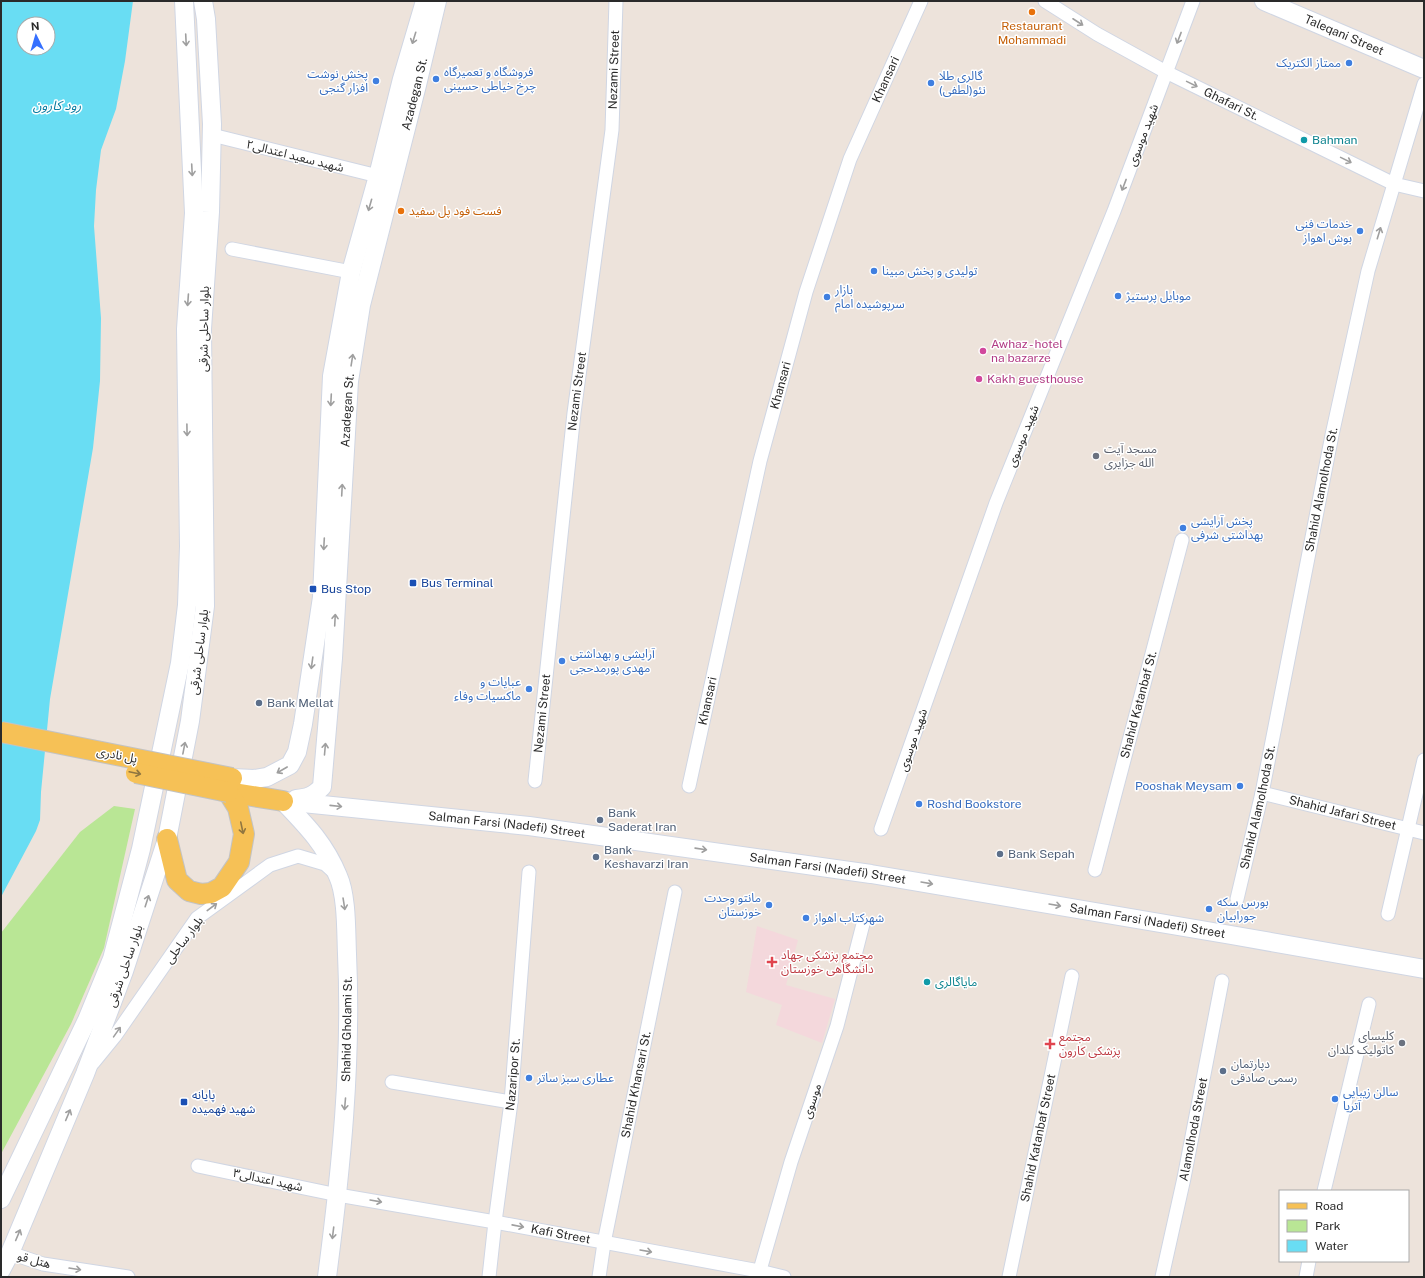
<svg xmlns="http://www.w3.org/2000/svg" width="1425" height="1278" viewBox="0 0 1425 1278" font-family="'Public Sans','Noto Sans Arabic',sans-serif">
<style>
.medical{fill:#f4d8dc}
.green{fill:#b9e695}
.water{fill:#69ddf3;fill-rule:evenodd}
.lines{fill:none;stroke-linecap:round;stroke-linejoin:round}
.street-casing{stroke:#d0d6e3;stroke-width:15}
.secondary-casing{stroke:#d0d6e3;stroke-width:20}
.primary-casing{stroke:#c3c3c3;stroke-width:22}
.street{stroke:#fff;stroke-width:13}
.secondary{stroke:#fff;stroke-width:18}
.primary{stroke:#f6c156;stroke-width:20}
.primary-bridge-casing{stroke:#c3c3c3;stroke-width:22;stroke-linecap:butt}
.primary-bridge{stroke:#f6c156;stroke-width:20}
.oneway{stroke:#9f9f9f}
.oneway2{stroke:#907640}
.food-dot{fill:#e8710a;stroke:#fff;stroke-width:1.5}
.shop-dot{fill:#3f7fe0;stroke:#fff;stroke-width:1.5}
.culture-dot{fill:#0f9aa8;stroke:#fff;stroke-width:1.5}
.hotel-dot{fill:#d1479c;stroke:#fff;stroke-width:1.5}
.worship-dot{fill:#6b7280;stroke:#fff;stroke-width:1.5}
.transit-dot{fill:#1a4fb4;stroke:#fff;stroke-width:1.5}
.service-dot{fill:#5c6f8a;stroke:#fff;stroke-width:1.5}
.health-dot{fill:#e0444e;stroke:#fff;stroke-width:1.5}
.labels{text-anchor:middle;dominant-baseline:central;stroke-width:3;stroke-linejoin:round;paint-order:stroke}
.food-label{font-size:12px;fill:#c56008;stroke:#fff}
.street-label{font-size:12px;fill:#2a2a2a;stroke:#fff}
.shop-label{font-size:12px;fill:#366cbe;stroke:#fff;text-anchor:start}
.culture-label{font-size:12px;fill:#0d838f;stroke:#fff;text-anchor:start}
.hotel-label{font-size:12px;fill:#b23c85;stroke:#fff;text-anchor:start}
.worship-label{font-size:12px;fill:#5b616d;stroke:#fff;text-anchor:start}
.transit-label{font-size:12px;fill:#164399;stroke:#fff;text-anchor:start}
.service-label{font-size:12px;fill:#4e5e75;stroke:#fff;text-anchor:start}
.health-label{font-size:12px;fill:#be3a42;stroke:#fff;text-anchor:start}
.water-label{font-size:13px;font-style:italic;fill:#087ba0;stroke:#fff}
</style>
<rect width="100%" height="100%" fill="#ede3db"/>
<path class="medical" d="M757,926L798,940L786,985L835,999L822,1043L776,1025L782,1005L746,992Z"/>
<path class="green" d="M114,806L135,809L104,948L71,1024L1,1154V933L80,832Z"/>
<path class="water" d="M1,1H133L125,61L116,109L101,150L96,190L94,226L101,318L100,381L93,448L50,699L41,792L40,820L36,831L1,897ZM24,24H48V48H24Z"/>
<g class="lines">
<g class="street-casing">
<g id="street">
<path id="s1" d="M1045,1L1097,34L1166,72L1394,184L1424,191"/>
<path d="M212,135L378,176"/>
<path d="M232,249L351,272"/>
<path id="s2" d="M535,781L574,413L612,130L616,1"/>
<path id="s3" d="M689,786L760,461L806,292L850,159L921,1"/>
<path id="s4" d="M1262,793L1424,833"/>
<path d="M881,829L996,503L1114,211L1193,1"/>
<path id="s5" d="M1095,870L1182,540"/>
<path id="s6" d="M1237,899L1262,793L1332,435L1368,271L1424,84"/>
<path d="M1388,914L1424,760"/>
<path d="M93,1063L115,1036L197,918L270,865L298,856L325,864L336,874"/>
<path d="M392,1082L511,1102"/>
<path id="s7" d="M198,1166L338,1195L495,1222L759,1271L784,1277"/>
<path d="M1324,1191L1369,1004"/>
<path d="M10,1253L43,1264L128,1277"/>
<path id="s8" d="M489,1277L495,1222L511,1102L529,872"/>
<path id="s9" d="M599,1277L604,1243L675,892"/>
<path d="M758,1277L791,1162L837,1026L863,924"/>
<path id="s10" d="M1009,1277L1072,976"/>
<path id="s11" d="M1162,1277L1184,1178L1222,981"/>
<path d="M1306,1277L1309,1261"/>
</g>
</g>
<g class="secondary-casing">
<g id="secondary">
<path id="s12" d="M1264,1L1424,69"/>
<path d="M232,778L254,779L267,777L290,765L297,752L303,724L322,597L332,376L351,272L378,176L402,79L425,1"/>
<path id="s13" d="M296,799C308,798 313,796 322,787L333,658L349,381L361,305L417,85L437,1"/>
<path id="s14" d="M283,801L529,826L871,874L1231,935L1424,969"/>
<path d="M283,801C306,825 325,844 338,876C347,896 346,931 347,954C352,1062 341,1170 327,1277"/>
<path d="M1,1199L87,1020L112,959L141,849L180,663L187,605L189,546L186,329L194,213L184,1"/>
<path d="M1,1270L10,1253L85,1074L124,971L167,839L190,721L205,606L202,329L210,212L212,124L206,19L203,1"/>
</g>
</g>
<g class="primary-casing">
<g id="primary">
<path d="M228,792L283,801"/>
<path d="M167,839L177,880L189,891L201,894L211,893L222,887L239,862L244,834L238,808L228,792"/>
</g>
</g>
<use href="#street" class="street"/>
<use href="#secondary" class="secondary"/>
<use href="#primary" class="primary"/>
<g class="primary-bridge-casing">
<g id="primary-bridge">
<path d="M1,732L232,778"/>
<path d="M136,773L228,792"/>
</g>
</g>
<use href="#primary-bridge" class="primary-bridge"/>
</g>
<defs><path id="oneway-shaft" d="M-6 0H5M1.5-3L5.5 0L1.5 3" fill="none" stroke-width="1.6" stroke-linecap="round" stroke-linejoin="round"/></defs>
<g class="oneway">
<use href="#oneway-shaft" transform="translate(1078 22) rotate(33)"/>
<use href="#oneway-shaft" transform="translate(414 38) rotate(107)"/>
<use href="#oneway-shaft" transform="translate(1179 38) rotate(111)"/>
<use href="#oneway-shaft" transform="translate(186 40) rotate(87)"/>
<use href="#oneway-shaft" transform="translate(1192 84) rotate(26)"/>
<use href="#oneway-shaft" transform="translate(1346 160) rotate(26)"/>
<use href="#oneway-shaft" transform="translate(192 170) rotate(87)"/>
<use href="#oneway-shaft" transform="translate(1124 185) rotate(111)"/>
<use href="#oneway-shaft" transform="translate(370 205) rotate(106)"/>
<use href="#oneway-shaft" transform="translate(1379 233) rotate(-73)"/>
<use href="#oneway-shaft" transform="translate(188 300) rotate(94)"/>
<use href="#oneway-shaft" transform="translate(352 360) rotate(-81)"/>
<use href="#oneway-shaft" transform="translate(331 400) rotate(93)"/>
<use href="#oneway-shaft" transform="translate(187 430) rotate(89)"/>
<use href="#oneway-shaft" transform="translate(342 490) rotate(-87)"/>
<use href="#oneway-shaft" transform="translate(324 544) rotate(93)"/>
<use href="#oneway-shaft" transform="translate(335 620) rotate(-87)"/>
<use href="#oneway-shaft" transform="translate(312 663) rotate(98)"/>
<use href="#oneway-shaft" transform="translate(184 748) rotate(-79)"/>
<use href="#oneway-shaft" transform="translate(325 749) rotate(-85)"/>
<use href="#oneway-shaft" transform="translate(282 770) rotate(150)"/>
<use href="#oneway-shaft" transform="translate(336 806) rotate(6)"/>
<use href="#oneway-shaft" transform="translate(701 849) rotate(8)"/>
<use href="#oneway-shaft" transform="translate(927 883) rotate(10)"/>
<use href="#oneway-shaft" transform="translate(147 901) rotate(-72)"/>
<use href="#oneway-shaft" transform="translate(344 904) rotate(81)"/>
<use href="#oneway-shaft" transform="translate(1055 905) rotate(10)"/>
<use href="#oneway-shaft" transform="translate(212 907) rotate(-37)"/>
<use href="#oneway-shaft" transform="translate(117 1032) rotate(-55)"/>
<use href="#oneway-shaft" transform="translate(345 1104) rotate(95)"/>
<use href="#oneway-shaft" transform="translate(68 1115) rotate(-67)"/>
<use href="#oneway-shaft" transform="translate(376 1201) rotate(10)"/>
<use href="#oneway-shaft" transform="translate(518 1226) rotate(11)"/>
<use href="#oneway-shaft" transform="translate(333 1233) rotate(97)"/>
<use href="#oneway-shaft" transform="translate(18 1235) rotate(-67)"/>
<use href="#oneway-shaft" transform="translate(646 1251) rotate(10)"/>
<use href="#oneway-shaft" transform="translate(75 1269) rotate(9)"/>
</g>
<g class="oneway2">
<use href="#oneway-shaft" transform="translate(135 773) rotate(12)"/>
<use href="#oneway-shaft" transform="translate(242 828) rotate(78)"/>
</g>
<g class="food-dot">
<circle cx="1032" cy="12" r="4"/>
<circle cx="401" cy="211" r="4"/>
</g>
<g class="shop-dot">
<circle cx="1349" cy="63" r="4"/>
<circle cx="436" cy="79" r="4"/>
<circle cx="376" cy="81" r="4"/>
<circle cx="931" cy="83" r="4"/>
<circle cx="1360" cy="231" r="4"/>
<circle cx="874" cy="271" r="4"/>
<circle cx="1118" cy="296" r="4"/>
<circle cx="827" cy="297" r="4"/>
<circle cx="1183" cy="528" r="4"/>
<circle cx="562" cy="661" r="4"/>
<circle cx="529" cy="689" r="4"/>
<circle cx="1240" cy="786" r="4"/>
<circle cx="919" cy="804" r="4"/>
<circle cx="769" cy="905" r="4"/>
<circle cx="1209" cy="909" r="4"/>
<circle cx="806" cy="918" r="4"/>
<circle cx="529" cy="1078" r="4"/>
<circle cx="1335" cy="1099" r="4"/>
</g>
<g class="culture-dot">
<circle cx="1304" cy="140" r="4"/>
<circle cx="927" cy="982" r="4"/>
</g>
<g class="hotel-dot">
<circle cx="983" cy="351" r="4"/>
<circle cx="979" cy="379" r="4"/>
</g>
<g class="worship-dot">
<circle cx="1096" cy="456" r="4"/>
<circle cx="1402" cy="1043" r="4"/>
</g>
<g class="transit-dot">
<rect x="409" y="579" width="8" height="8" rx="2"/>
<rect x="309" y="585" width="8" height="8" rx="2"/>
<rect x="180" y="1098" width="8" height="8" rx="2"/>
</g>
<g class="service-dot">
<circle cx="259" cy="703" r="4"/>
<circle cx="600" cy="820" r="4"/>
<circle cx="1000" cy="854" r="4"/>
<circle cx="596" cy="857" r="4"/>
<circle cx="1223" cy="1071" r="4"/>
</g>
<g class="health-dot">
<path d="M770 956h4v4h4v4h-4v4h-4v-4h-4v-4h4z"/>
<path d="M1048 1038h4v4h4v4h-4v4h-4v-4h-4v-4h4z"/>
</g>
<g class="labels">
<g class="food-label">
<text x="1032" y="26">Restaurant<tspan x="1032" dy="14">Mohammadi</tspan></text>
<text x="409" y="211" text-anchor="start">فست فود پل سفید</text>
</g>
<g class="street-label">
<text stroke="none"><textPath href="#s12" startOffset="87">Taleqani Street</textPath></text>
<text stroke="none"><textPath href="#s2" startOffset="716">Nezami Street</textPath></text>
<text stroke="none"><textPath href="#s3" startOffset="735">Khansari</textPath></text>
<text stroke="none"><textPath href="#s13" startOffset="731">Azadegan St.</textPath></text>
<text stroke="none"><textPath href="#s1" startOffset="213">Ghafari St.</textPath></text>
<text transform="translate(1143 135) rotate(-69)">شهید موسوی</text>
<text transform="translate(295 156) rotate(14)">شهید سعید اعتدالی۲</text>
<text transform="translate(204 329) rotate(-89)">بلوار ساحلی شرقی</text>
<text stroke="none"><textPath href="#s3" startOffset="411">Khansari</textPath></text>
<text stroke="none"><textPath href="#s2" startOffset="392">Nezami Street</textPath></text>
<text stroke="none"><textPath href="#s13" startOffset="407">Azadegan St.</textPath></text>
<text transform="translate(1023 436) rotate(-68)">شهید موسوی</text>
<text stroke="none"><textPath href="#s6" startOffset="418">Shahid Alamolhoda St.</textPath></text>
<text transform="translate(199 652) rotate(-83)">بلوار ساحلی شرقی</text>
<text stroke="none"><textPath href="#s3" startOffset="87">Khansari</textPath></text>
<text stroke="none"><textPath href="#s5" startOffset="171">Shahid Katanbaf St.</textPath></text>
<text stroke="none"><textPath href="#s2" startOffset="68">Nezami Street</textPath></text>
<text transform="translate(913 740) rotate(-71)">شهید موسوی</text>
<text transform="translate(117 755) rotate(11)">پل نادری</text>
<text stroke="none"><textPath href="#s6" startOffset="94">Shahid Alamolhoda St.</textPath></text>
<text stroke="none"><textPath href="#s4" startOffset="83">Shahid Jafari Street</textPath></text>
<text stroke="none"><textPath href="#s14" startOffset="225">Salman Farsi (Nadefi) Street</textPath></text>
<text stroke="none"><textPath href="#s14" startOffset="549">Salman Farsi (Nadefi) Street</textPath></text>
<text stroke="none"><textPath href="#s14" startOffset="873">Salman Farsi (Nadefi) Street</textPath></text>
<text transform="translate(184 940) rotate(-53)">بلوار ساحلی</text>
<text transform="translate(125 966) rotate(-71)">بلوار ساحلی شرقی</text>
<text transform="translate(347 1029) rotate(-89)">Shahid Gholami St.</text>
<text stroke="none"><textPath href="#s8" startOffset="204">Nazaripor St.</textPath></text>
<text stroke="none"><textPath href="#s9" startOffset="196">Shahid Khansari St.</textPath></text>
<text transform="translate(812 1101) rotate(-71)">موسوی</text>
<text stroke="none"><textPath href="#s11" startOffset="151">Alamolhoda Street</textPath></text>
<text stroke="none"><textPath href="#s10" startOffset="142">Shahid Katanbaf Street</textPath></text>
<text transform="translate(268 1180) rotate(12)">شهید اعتدالی۳</text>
<text stroke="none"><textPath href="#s7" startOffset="369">Kafi Street</textPath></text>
<text transform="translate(34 1260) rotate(15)">هتل قو</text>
</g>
<g class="shop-label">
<text x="1341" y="63" text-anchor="end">ممتاز الکتریک</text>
<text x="444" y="72">فروشگاه و تعمیرگاه<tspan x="444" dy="14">چرخ خیاطی حسینی</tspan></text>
<text x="368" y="74" text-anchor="end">پخش نوشت<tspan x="368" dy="14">افزار گنجی</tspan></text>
<text x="939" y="76">گالری طلا<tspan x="939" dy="14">نئو(لطفی)</tspan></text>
<text x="1352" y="224" text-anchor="end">خدمات فنی<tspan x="1352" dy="14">بوش اهواز</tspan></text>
<text x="882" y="271">تولیدی و پخش مبینا</text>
<text x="835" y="290">بازار<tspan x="835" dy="14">سرپوشیده امام</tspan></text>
<text x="1126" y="296">موبایل پرستیژ</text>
<text x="1191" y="521">پخش آرایشی<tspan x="1191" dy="14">بهداشتی شرفی</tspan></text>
<text x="570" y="654">آرایشی و بهداشتی<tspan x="570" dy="14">مهدی پورمدحجی</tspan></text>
<text x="521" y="682" text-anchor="end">عبایات و<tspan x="521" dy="14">ماکسیات وفاء</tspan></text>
<text x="1232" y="786" text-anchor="end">Pooshak Meysam</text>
<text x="927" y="804">Roshd Bookstore</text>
<text x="761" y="898" text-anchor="end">مانتو وحدت<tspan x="761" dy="14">خوزستان</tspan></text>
<text x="1217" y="902">بورس سکه<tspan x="1217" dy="14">جورابیان</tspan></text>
<text x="814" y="918">شهرکتاب اهواز</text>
<text x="537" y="1078">عطاری سبز ساتر</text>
<text x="1343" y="1092">سالن زیبایی<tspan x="1343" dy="14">آتریا</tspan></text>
</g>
<g class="culture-label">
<text x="1312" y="140">Bahman</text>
<text x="935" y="982">مایاگالری</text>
</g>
<g class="hotel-label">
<text x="991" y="344">Awhaz - hotel<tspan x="991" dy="14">na bazarze</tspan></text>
<text x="987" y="379">Kakh guesthouse</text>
</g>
<g class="worship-label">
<text x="1104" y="449">مسجد آیت<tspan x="1104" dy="14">الله جزایری</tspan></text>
<text x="1394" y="1036" text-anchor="end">کلیسای<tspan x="1394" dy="14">کاتولیک کلدان</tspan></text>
</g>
<g class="transit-label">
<text x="421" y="583">Bus Terminal</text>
<text x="321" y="589">Bus Stop</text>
<text x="192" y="1095">پایانه<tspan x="192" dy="14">شهید فهمیده</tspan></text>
</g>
<g class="service-label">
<text x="267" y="703">Bank Mellat</text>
<text x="608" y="813">Bank<tspan x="608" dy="14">Saderat Iran</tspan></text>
<text x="604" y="850">Bank<tspan x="604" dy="14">Keshavarzi Iran</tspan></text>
<text x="1008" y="854">Bank Sepah</text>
<text x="1231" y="1064">دپارتمان<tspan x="1231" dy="14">رسمی صادقی</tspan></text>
</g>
<g class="health-label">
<text x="781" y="955">مجتمع پزشکی جهاد<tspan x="781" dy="14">دانشگاهی خوزستان</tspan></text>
<text x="1059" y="1037">مجتمع<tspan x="1059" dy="14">پزشکی کارون</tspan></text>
</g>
<g class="water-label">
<text x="57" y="105">رود کارون</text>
</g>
</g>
<rect width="1425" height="1278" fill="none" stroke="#2a2a2a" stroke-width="4"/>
<rect x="1279" y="1190" width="130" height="72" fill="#ffffff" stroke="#aaaaaa"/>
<rect x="1287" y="1203" width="20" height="6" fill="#f6c156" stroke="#aaaaaa"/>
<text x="1315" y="1210" font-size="12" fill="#2a2a2a">Road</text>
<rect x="1287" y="1220" width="20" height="12" fill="#b9e695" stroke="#aaaaaa"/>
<text x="1315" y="1230" font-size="12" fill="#2a2a2a">Park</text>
<rect x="1287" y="1240" width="20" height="12" fill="#69ddf3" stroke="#aaaaaa"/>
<text x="1315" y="1250" font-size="12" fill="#2a2a2a">Water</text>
<g transform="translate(36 36) rotate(355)"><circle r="19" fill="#ffffff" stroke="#aaaaaa"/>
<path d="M0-3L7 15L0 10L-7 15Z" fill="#3670ff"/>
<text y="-6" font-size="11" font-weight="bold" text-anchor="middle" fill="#2a2a2a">N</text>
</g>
</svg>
